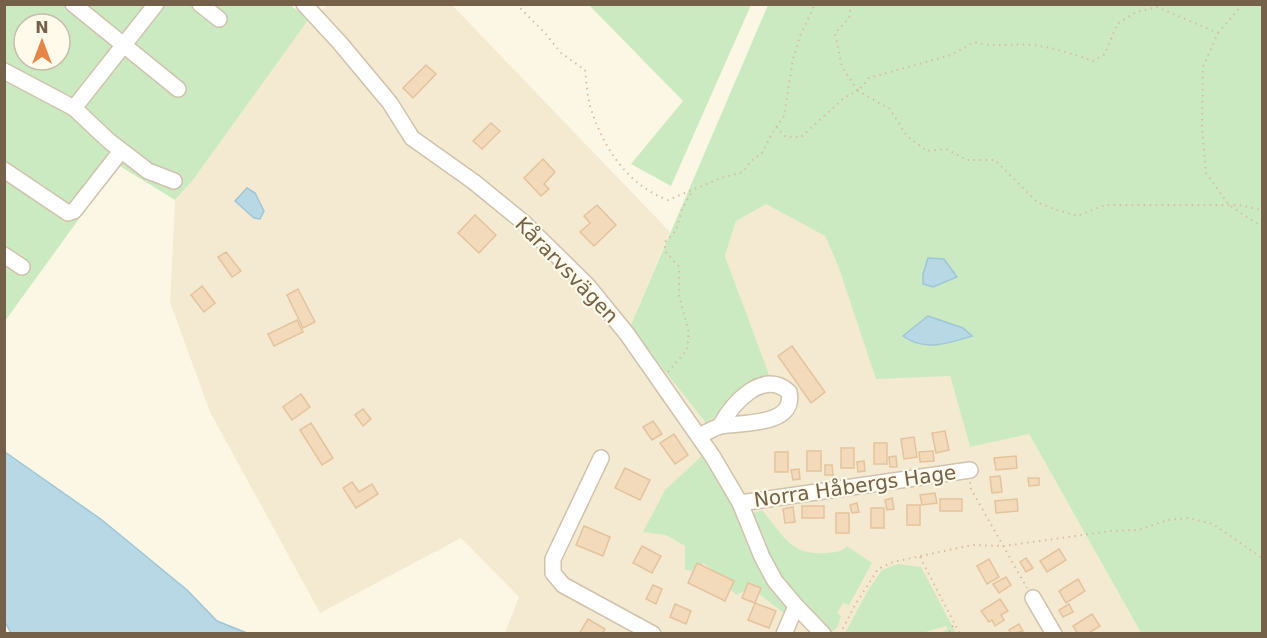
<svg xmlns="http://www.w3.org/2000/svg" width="1267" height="638" viewBox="0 0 1267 638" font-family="'DejaVu Sans',sans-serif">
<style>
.residential{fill:#f4ead2}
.green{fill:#cceac2;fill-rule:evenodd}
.water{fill:#b8d8e6;stroke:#9ec6d8;stroke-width:1.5}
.building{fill:#f2dabb;stroke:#e4c39c;stroke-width:1.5}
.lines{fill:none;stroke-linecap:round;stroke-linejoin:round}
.minor-casing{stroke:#d0c2ad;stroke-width:18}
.path{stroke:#d7bd9e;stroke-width:2;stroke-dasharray:1.5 4.5;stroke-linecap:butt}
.minor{stroke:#fff;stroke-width:15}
.labels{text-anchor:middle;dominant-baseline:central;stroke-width:4.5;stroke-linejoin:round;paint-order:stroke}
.street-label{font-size:20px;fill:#756049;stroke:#fffaea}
</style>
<rect width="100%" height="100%" fill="#fcf7e4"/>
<path class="residential" d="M328,5H452L670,232L630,327L770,377L725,256L736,221L766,203L825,236L839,268L950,376L970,447L1029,434L1141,633H505L519,597L461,538L320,613L210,412L170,302L175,200L193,180L309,19Z"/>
<g class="green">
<path d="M5,5H290L309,19L193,180L175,200L118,165L5,321ZM24,24H60V60H24Z"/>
<path d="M589,5H751L671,186L631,164L683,101Z"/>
<path d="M768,5H1262V633H1141L1029,434L970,447L950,376L876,379L839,268L825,236L766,204L736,221L725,256L770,377L706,423L630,327Z"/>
<path d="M704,454L720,476L790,608L785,614L759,594L744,591L737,595L730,590L719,575L703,563L698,571L685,570V546L666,535L643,532L665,490Z"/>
<path d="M762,510C782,534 791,556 825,553C835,552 840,553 847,546L872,563L849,605L843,603L837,613L841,616L837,628L829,633L775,572L751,514Z"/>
<path d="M898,564L921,567L956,633H951L948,630L950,633H940L948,629L946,626L922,633H845L867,592L882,570Z"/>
</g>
<g class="water">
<path d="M247,188L255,193L264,211L260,219L254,218L235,201Z"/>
<path d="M928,258L944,259L957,277L933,287L923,284V274Z"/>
<path d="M928,316L963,328L972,336C950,343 924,352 903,336Z"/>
<path d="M5,452L102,520L187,590L217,621L247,633H11L4,620Z"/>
</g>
<g class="building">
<path d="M426,65L436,74L413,98L403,88Z"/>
<path d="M491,123L500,131L482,149L473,141Z"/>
<path d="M543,159L555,172L544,184L549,189L541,196L524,178Z"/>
<path d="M597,205L616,225L594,246L580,232L590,223L584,216Z"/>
<path d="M475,215L496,235L479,253L458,233Z"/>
<path d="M226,252L241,271L232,277L218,257Z"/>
<path d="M202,286L215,303L204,312L191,295Z"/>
<path d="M298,289L315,322L303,328L287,295Z"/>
<path d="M297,320L303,332L274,346L268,334Z"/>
<path d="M792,346L825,392L811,403L778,356Z"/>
<path d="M301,394L310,407L292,420L283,407Z"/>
<path d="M363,409L371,419L363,426L355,415Z"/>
<path d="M653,421L662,434L652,440L643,427Z"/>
<path d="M311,423L333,458L322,465L300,430Z"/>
<path d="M945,431L949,450L936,453L932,433Z"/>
<path d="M674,434L688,455L675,464L660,443Z"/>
<path d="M914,437L917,457L904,459L901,439Z"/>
<rect x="874" y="443" width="13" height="21"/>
<rect x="841" y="448" width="13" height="20"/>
<rect x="807" y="451" width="14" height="20"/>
<path d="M933,451L934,461L920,462L919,452Z"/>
<rect x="775" y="452" width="13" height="20"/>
<path d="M896,456L897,467H890L889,457Z"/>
<path d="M1016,456L1017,468L996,470L994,458Z"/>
<path d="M864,461L865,471L858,472L857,462Z"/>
<path d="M825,465H832L833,475H825Z"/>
<path d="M625,468L650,480L640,500L615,488Z"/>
<path d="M799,469L800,479L793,480L791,470Z"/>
<path d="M1000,476L1002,492L992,493L990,477Z"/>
<path d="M1028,478H1039V485L1029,486Z"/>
<path d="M352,482L359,492L372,484L378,494L356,508L343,488Z"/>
<path d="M935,493L937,503L922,505L920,495Z"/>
<path d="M892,498L894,509L887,510L885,500Z"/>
<rect x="940" y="499" width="22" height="12"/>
<path d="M1017,499L1018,511L996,513L995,501Z"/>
<path d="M857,503L859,512L852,513L850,505Z"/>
<rect x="907" y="505" width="13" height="20"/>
<rect x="802" y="506" width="22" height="12"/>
<path d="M793,507L795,522L785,523L783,509Z"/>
<rect x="871" y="508" width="13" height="20"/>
<rect x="836" y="513" width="13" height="20"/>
<path d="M584,526L610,537L603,556L576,545Z"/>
<path d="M642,546L661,556L652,573L633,563Z"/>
<path d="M1059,549L1066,560L1047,572L1040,561Z"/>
<path d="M1026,558L1033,568L1026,572L1020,562Z"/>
<path d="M989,559L999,577L987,584L977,566Z"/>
<path d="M697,563L734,581L725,601L688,583Z"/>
<path d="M1006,577L1011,585L999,593L993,584Z"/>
<path d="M1078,579L1085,591L1066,603L1059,591Z"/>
<path d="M748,583L761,588L755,603L742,598Z"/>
<path d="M653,585L662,589L656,604L646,599Z"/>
<path d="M1000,599L1008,611L1001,615L1004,620L995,626L992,620L989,622L981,611Z"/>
<path d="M755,603L776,611L769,628L748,620Z"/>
<path d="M675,604L691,611L686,624L670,617Z"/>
<path d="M1069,604L1073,612L1063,617L1059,610Z"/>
<path d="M1092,614L1100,626L1087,634H1078L1073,626Z"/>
<path d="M588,619L605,629L602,634H579Z"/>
<path d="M1019,624L1023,631L1011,634L1009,630Z"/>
</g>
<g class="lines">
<g class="minor-casing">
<g id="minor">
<path d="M73,4L178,89"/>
<path d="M200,4L219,19"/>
<path d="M304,4L340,43L390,103L412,138L474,182L523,222L588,286L627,334L713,457L740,503L762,557L775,581L796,606L823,634"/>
<path d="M4,71L74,108L109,141L148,171L174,181"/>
<path d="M74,108L156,4"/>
<path d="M4,170L68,213L74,211L121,151"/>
<path d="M4,255L22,267"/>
<path d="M699,436C706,433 713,428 721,426C740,422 796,427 789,392C763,368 732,404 720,426"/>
<path d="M601,458L553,559V573L563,585L653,634"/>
<path d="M740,503L970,470"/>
<path d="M1033,598L1054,634"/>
<path d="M784,634L796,606"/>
</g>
</g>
<g class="path">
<path d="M516,4L545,33L561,53L585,70C587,84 587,99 592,112C605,150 629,186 668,200L721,178L743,172L751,161L763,152L771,135L784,116L793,59L800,36L815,4"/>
<path d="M851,4L849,18L835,33L842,67L858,91L869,78L951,55L974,42C996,48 1010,43 1032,45C1052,47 1073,54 1093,61L1105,54L1117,24L1136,12L1157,7L1218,33L1203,67L1202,127L1206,173L1229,205L1262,227"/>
<path d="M1218,33L1243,4"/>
<path d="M776,127L786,137H801L845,97L858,91L890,109L907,136L927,151L946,149L967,160H995L1037,202L1054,209L1077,216L1105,205H1239L1262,210"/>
<path d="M668,372L687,350L689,333L679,295V267L665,251V242C678,230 676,229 681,213C683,205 689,198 692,191"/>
<path d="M970,482L971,489L1027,588"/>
<path d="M920,557L960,634"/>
<path d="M949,632L954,624"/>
<path d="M840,634L855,605L878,569L893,562L972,545L1004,546L1111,531L1138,530L1168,520L1188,518L1213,524L1262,558"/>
</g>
<use href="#minor" class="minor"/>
</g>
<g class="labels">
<g class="street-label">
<text transform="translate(567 270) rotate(46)">Kårarvsvägen</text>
<text transform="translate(855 486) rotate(-8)">Norra Håbergs Hage</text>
</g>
</g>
<rect width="1267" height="638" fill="none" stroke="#756049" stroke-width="12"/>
<g transform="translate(42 42)"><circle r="28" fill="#fffaea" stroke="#c8bcaa" stroke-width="1.5"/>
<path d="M0-4.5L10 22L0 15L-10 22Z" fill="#e78548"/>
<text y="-9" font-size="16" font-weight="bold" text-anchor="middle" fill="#756049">N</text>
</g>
</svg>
